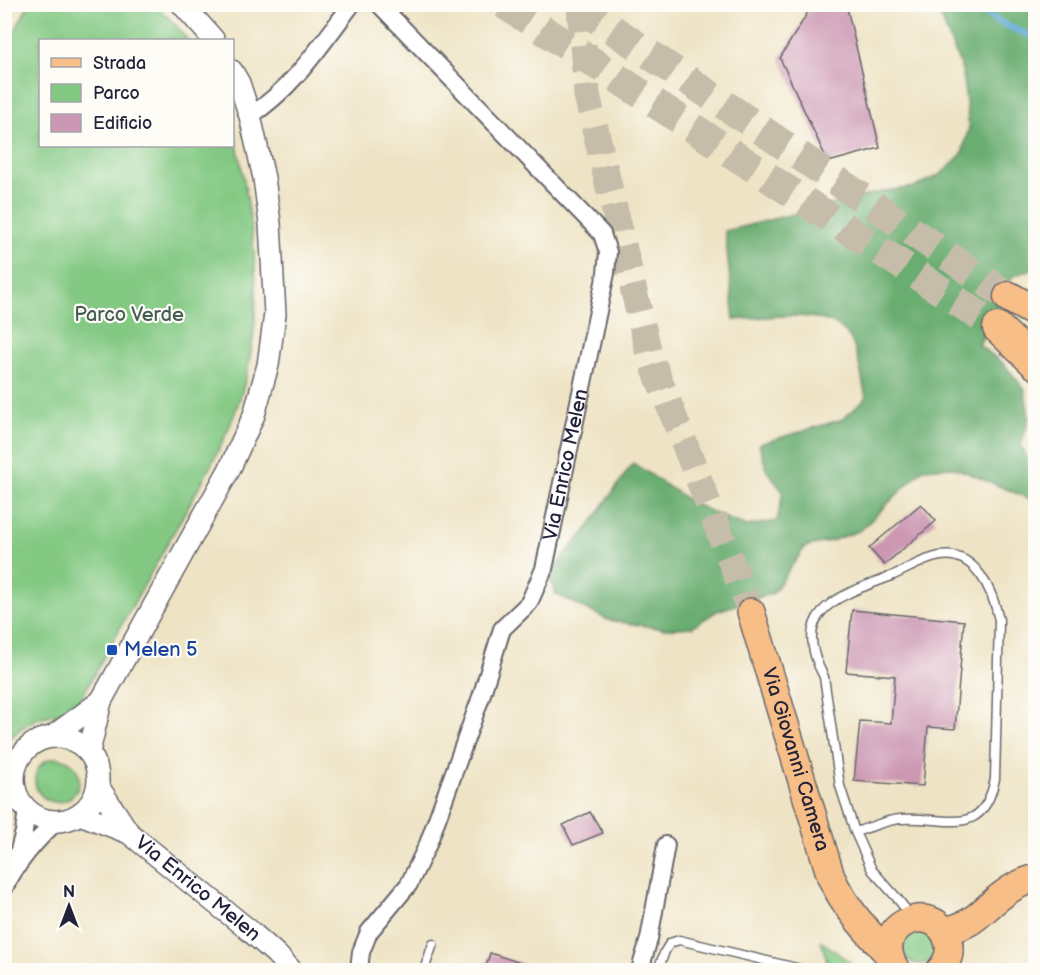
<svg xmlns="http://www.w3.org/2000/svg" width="1040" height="975" viewBox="0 0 1040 975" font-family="'Balsamiq Sans',sans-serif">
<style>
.green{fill:#83c983;stroke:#52765f;stroke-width:1.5}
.forest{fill:#6aad71;stroke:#466856;stroke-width:1.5}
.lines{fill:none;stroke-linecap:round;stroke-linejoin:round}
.stream{stroke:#67addd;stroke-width:6}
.building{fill:#cc97b3}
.primary-tunnel{stroke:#c5bca9;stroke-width:27;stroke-dasharray:27 14;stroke-linecap:butt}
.motorway-tunnel{stroke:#c5bca9;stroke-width:30;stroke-dasharray:30 15;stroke-linecap:butt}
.service-casing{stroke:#69666b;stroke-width:11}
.minor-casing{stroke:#69666b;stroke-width:20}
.tertiary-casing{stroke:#69666b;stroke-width:24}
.primary-casing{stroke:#69666b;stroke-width:30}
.motorway-casing{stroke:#69666b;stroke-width:33}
.service{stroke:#fff;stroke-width:8}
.minor{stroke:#fff;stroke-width:16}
.tertiary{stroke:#fff;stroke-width:21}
.primary{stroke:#f7be87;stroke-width:27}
.motorway{stroke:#f7be87;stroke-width:30}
.transit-dot{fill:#1a4fb4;stroke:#fdfcf7;stroke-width:2}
.labels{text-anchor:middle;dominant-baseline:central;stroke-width:4.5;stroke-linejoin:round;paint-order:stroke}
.park-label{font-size:20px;fill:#445c54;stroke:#fdfcf7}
.street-label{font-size:20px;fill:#22223b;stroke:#fdfcf7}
.transit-label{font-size:20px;fill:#164399;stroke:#fdfcf7;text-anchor:start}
</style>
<rect width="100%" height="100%" fill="#fdfcf7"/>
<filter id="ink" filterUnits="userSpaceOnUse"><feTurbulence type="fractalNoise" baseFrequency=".0167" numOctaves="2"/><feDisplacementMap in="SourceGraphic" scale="12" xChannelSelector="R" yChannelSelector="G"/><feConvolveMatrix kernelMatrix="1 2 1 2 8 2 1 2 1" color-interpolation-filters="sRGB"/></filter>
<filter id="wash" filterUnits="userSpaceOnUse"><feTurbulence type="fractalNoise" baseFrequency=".008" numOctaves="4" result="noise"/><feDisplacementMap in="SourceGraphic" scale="24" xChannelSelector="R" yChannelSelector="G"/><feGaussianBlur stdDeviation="1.35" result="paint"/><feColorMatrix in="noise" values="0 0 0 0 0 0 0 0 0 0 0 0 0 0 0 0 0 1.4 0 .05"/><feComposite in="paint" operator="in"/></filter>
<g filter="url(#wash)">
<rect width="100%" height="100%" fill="#eee3c4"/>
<g class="green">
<path d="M29,4L153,5L171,20L188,40H40V146H232L233,126C248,194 264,282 251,351C248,369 244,388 238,404C223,448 197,490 175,530C144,586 112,641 82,697C67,715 59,712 39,718C26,723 13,734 5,744L4,51Z"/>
<circle cx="57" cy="780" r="22"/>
<circle cx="919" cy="948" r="16"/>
<path d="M821,941L860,970H830Z"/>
</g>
<path class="forest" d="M936,5H1035V268L1013,276L979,345L1004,364L1025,390L1029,418L1021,445L1034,473L1035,501L953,467L923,469L861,530L834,540L805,547L773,593L717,611L692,627L664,629L608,620L556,594L548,574L585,532L633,463L693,503L720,516L747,526L777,521L783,492L767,471L759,444L843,419L866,398C862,381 860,361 853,344C839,305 766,317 734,320L725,231L885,191L915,187L941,174L962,154L969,127L962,70Z"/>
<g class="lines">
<path class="stream" d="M977,4C988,20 1018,31 1036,38"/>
</g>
<g id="blocks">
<g class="building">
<path d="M813,4H846L880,148L828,162L780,58Z"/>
<path d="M921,504L936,521L884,565L869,548Z"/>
<path d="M852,610L964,621L955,729L928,727L923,786L854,781L860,721L891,723L895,676L846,672Z"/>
<path d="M590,812L603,833L573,845L563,825Z"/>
<path d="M490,953L533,967V970H485Z"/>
</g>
</g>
</g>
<g filter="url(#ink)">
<use href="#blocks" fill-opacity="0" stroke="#69666b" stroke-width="1.5"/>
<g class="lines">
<path class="primary-tunnel" d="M580,4L587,95L649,354L751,612"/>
<g class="motorway-tunnel">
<path d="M504,4L998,328"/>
<path d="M575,4L1009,297"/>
</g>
<g class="service-casing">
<g id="service">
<path d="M855,832L840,786L824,677C789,611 836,597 889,577C906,570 922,559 940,556C976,550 993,592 999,620L995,779C982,841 946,815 900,819C885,820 870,828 855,832L872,870L897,898L911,916"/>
<path d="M424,970L433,944"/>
<path d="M658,970L665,951L670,943L679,940L805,970"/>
</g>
</g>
<g class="minor-casing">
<g id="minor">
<path d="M250,116C293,88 321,45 352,4"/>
<path d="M4,800L15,783"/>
<path d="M16,861L24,832L27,809"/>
<path d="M4,888C18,861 35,841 57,821"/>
<path id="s1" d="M359,970L361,952L369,932L409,884L428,844L481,697L502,629L529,603L544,569L606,273L608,252L602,234L379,4"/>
<path d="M640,970L649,939L666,845"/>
</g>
</g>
<g class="tertiary-casing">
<g id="tertiary">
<path d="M182,4L214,40"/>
<path d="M52,737L101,701"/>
<circle cx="56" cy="779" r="42"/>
<path d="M89,752L101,701L229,470L254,415L268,365L275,314L270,223L264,178L250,116L239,83L232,71"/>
<path d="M98,786L129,833"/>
<path id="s2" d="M80,814L129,833L250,931L276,954L291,970"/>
</g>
</g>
<g class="primary-casing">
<g id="primary">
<path id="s3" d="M751,612L831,877C845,908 867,931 889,955"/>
<path d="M944,931C976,925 981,910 1005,893C1014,886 1025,881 1036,878"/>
<path d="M895,968C868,925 936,897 948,941C951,952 948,962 940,970"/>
</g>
</g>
<g class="motorway-casing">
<g id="motorway">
<path d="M1009,297L1036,312"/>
<path d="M998,328L1036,364"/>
</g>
</g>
<use href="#service" class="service"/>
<use href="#minor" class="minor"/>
<use href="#tertiary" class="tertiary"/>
<use href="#primary" class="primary"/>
<use href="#motorway" class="motorway"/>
</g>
</g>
<rect class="transit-dot" x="106" y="644" width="12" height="12" rx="3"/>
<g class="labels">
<g class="park-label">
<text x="129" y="315">Parco Verde</text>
</g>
<g class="street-label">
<text stroke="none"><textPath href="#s1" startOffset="555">Via Enrico Melen</textPath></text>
<text stroke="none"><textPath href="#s3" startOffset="154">Via Giovanni Camera</textPath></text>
<text stroke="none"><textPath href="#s2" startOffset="141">Via Enrico Melen</textPath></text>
</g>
<g class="transit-label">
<text x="124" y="650">Melen 5</text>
</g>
</g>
<rect width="1040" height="975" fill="none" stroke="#fdfcf7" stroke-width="24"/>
<rect x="39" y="39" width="195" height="108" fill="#fdfcf7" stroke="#a5a5ac" stroke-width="1.5"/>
<rect x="51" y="58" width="30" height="9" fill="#f7be87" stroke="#a5a5ac" stroke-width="1.5"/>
<text x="93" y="69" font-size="18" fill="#22223b">Strada</text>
<rect x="51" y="84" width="30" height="18" fill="#83c983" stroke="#a5a5ac" stroke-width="1.5"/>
<text x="93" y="99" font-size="18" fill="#22223b">Parco</text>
<rect x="51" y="114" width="30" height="18" fill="#cc97b3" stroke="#a5a5ac" stroke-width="1.5"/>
<text x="93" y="129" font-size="18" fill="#22223b">Edificio</text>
<g transform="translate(69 906)" stroke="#fdfcf7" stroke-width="4.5" paint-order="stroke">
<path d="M0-4.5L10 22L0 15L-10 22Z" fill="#22223b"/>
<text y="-9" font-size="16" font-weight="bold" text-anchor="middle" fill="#22223b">N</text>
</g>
</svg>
